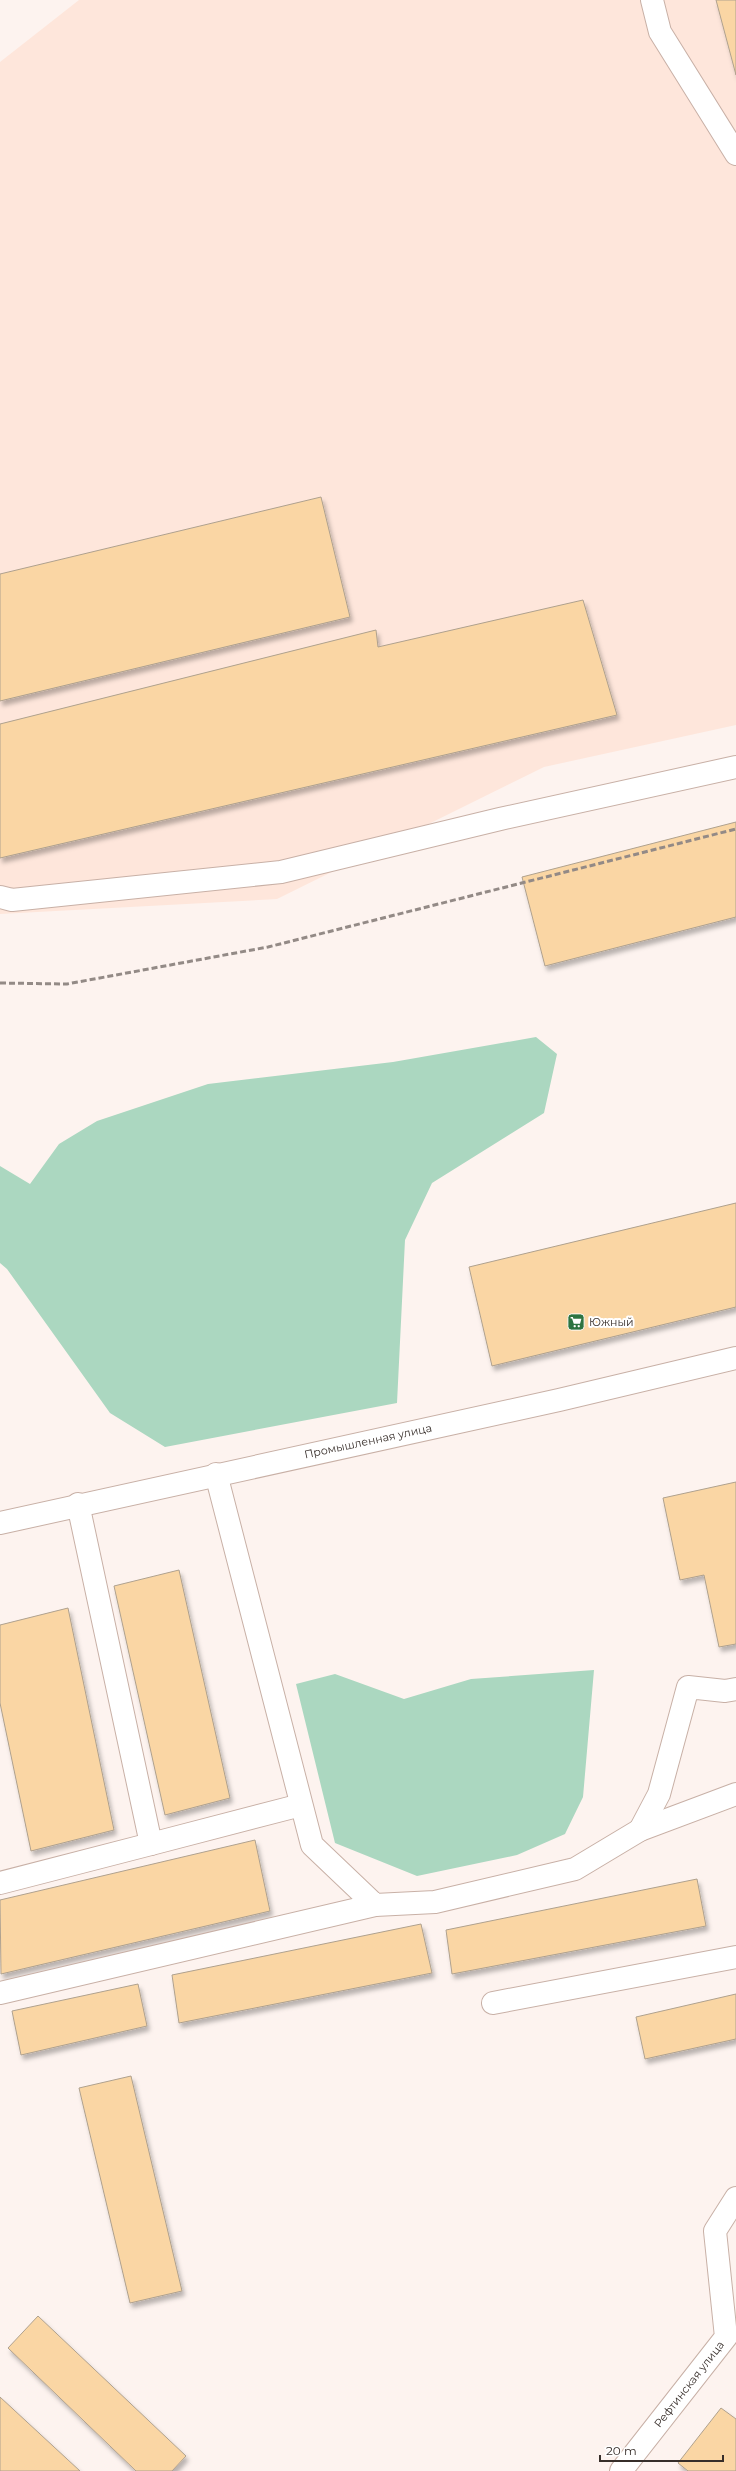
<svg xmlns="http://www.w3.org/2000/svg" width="736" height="2471" viewBox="0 0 736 2471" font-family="Montserrat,sans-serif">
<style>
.industrial{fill:#fee6db}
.green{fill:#abd7c0}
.building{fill:#fad6a4;stroke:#afa18e;filter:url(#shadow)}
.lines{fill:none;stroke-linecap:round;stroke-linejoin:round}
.minor-casing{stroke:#c8b0a6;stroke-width:24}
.major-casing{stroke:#c8b0a6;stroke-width:24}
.minor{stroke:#fff;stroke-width:22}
.major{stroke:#fff;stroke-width:22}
.rail{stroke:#938a86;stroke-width:3;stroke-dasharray:6 3;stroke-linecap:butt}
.labels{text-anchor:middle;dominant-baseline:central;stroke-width:4;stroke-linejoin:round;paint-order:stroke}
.poi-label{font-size:11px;fill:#372e2a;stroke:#fff;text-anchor:start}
.street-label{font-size:11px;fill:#372e2a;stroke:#fff}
</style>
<defs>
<filter id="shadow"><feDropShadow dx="2.5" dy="4.5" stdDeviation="2" flood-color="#0004"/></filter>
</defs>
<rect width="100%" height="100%" fill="#fdf3ef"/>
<path class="industrial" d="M79,0H736V725L544,767L277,899L0,914V62Z"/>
<g class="green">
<path d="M536,1037L557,1054L544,1113L432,1183L405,1240L397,1403L165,1447L110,1413L7,1269L0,1263V1166L30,1184L59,1144L97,1121L208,1084L393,1062Z"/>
<path d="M594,1670L583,1797L565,1834L517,1855L417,1876L335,1843L296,1684L335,1674L404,1699L471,1679Z"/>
</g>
<g class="building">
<path d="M716,0H736V75Z"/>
<path d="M321,497L350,617L0,701V574Z"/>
<path d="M583,600L617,715L0,858V724L376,630L378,647Z"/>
<path d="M736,822V917L545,966L522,877Z"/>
<path d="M736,1203V1307L492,1366L469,1267Z"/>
<path d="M736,1482V1644L719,1647L704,1575L680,1580L663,1498Z"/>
<path d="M179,1570L230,1798L165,1815L114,1586Z"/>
<path d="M68,1608L114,1830L31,1851L0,1703V1625Z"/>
<path d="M255,1840L270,1911L1,1974L0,1900Z"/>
<path d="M697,1879L706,1926L452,1974L446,1930Z"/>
<path d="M421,1924L432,1973L179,2023L172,1975Z"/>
<path d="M138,1984L147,2026L21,2055L12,2011Z"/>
<path d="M736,1994V2039L645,2059L636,2017Z"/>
<path d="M131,2076L182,2291L130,2303L79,2088Z"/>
<path d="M38,2316L186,2456L172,2471H136L8,2348Z"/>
<path d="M0,2397L80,2471H0Z"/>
<path d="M721,2408L736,2419V2471H688L678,2463Z"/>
</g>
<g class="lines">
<g class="minor-casing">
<g id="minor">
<path d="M652,0L660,32L736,154"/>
<path d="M0,897L12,900L281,872L500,819L736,767"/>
<path d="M216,1474L312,1845L375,1905L435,1902L575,1869L640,1830L736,1794"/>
<path d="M78,1504L151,1844L301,1805"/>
<path d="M640,1830L659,1794L688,1687L725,1691L736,1689"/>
<path d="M0,1883L151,1844"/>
<path d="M0,1993L375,1905"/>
<path d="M493,2003L736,1957"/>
<path d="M621,2471L726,2337L715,2231L736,2198"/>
</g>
</g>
<g class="major-casing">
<path id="major" d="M0,1523L559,1400L736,1358"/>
</g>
<use href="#minor" class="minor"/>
<use href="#major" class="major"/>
<path class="rail" d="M0,983L67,984L268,947L736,829"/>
</g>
<defs>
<g id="supermarket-square" transform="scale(0.9)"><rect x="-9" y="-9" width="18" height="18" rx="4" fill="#2c7441" stroke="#fff"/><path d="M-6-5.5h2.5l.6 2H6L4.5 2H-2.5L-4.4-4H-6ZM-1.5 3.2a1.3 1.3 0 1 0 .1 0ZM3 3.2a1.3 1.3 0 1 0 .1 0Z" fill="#fff"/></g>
</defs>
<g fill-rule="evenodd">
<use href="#supermarket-square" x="576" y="1322"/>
</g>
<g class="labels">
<g class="poi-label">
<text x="589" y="1322">Южный</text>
</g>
<g class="street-label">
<text transform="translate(368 1441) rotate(-12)">Промышленная улица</text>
<text transform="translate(689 2384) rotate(-52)">Рефтинская улица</text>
</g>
</g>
<path d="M600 2455v6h123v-6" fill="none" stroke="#372e2a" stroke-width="2"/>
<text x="606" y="2455" font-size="12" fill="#372e2a" stroke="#ffffff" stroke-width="3" paint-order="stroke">20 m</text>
</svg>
